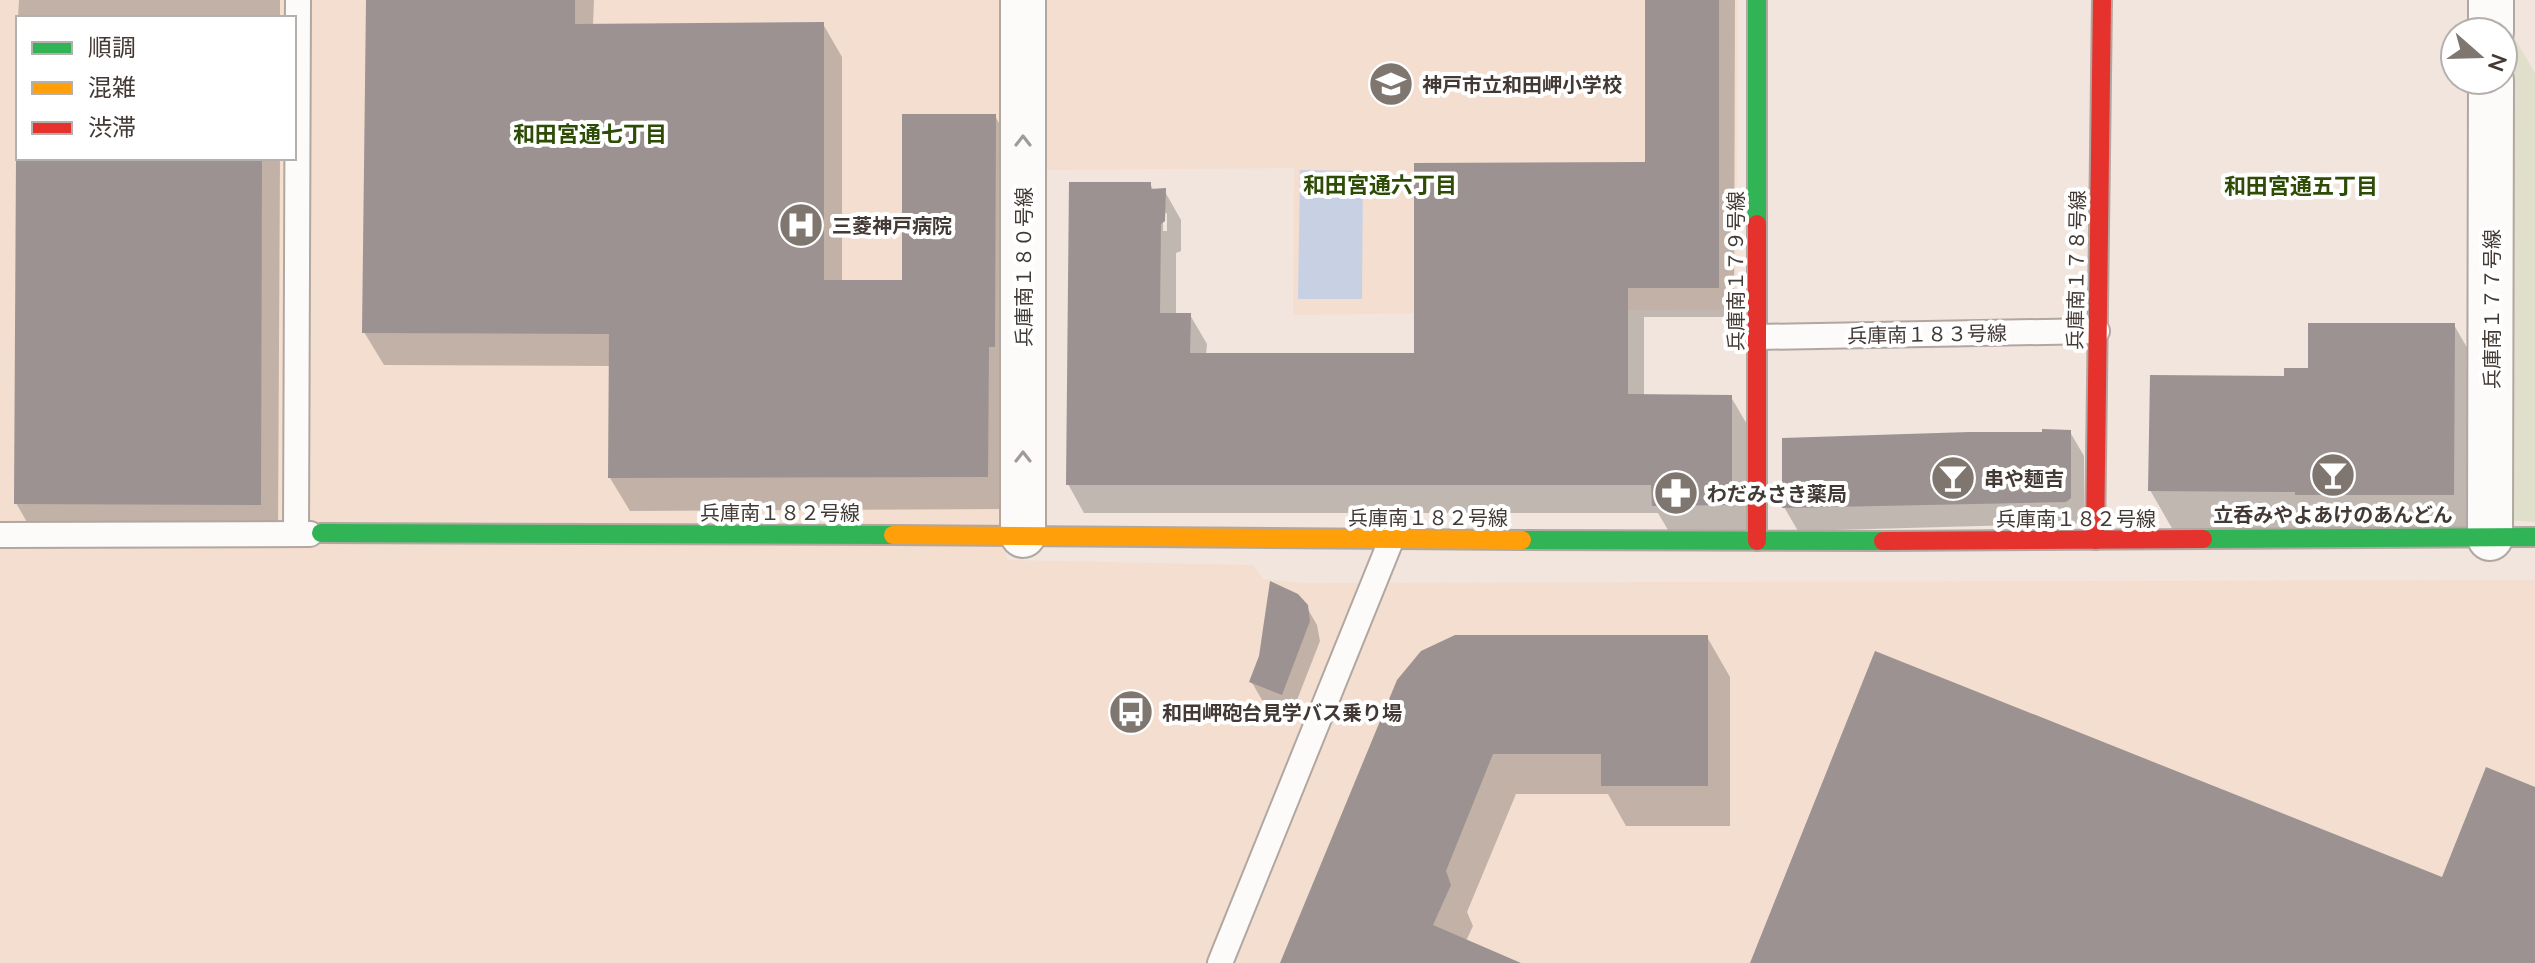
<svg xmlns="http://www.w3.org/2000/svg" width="2535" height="963" viewBox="0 0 2535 963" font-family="Mulish,'Noto Sans JP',sans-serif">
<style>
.built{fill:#f3ded0;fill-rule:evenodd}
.green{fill:#e0dfcc}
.water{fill:#c7d1e3}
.shadow{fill:#0003;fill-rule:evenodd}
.building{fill:#9b9291}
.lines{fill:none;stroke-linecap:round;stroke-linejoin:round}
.lane-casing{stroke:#b1a7a1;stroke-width:28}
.street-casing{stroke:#b1a7a1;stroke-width:48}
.fast-casing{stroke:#b1a7a1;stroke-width:22}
.slow-casing{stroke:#b1a7a1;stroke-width:22}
.jam-casing{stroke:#b1a7a1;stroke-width:22}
.lane{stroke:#fdfbfa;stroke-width:24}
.street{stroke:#fdfbfa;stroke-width:44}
.fast{stroke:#30b455;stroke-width:18}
.slow{stroke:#ff9f0a;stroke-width:18}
.jam{stroke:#e5322d;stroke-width:18}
.oneway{stroke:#a09a98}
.labels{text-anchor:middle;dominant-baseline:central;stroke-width:8;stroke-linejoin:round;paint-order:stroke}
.poi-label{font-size:20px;font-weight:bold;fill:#433a35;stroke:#fff;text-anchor:start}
.street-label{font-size:20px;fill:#433a35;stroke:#fff}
.neighbourhood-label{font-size:22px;font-weight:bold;fill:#2e4c05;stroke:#fff}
</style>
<rect width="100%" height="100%" fill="#f1e5dd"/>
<g class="built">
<path d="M0,0H1005L1002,506L1007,560L1253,565L1263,579L1303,583L2535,580V963H0ZM18,18H294V158H18Z"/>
<path d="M1045,0H1738L1736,309L1293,315L1294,168L1044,170Z"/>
</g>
<path class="green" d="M2505,22L2535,73V522L2507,520Z"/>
<path class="water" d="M1300,170L1363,171L1362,299H1298Z"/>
<g class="shadow">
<path d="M19,0H280V18H18Z"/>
<path d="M368,0H594L593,25L823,24L842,57V282H904L995,116L1014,149L1006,509L630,511L610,478L611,366L384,365L364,332Z"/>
<path d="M1647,0H1735L1734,317H1644V396L1731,397L1748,426V534L1671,535L1658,513H1084L1068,484L1150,184L1154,191L1164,190L1181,220V251L1176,253V315H1190L1207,344L1206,355H1416L1647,164ZM1163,210L1167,214V231H1163Z"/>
<path d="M18,107V158H280L278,536H35L16,503Z"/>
<path d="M2454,325L2477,365L2476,534L2173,530L2150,490L2286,378Z"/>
<path d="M2070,432L2084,456V523L1798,531L1784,507Z"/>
<path d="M1306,606L1317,625L1320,641L1292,713L1262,700L1251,681Z"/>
<path d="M1707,637L1730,677V826H1626L1608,794H1516L1467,912L1473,926L1466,941L1505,963H1282L1399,681Z"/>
</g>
<g class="building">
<path d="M366,0H575V24L824,22V280H902V114H996L995,347H989L988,477L608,478L609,334L362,333Z"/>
<path d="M1645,0H1719V288H1628V394L1732,395V505L1652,506L1651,485H1066L1069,182H1151V189L1166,188L1165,221L1161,224L1160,313H1191L1190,353H1414V163L1645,162Z"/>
<path d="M16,158H262L261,505L14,504Z"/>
<path d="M2308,323H2455L2454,495H2295V492L2148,491L2150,375L2284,376V368H2308Z"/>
<path d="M2042,429L2071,430V498L2066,502L1782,508V438L1969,432H2042Z"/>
<path d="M1270,581L1298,594L1308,605L1310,621L1282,695L1249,682L1259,656Z"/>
<path d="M1455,635H1708V786H1601V754H1493L1446,871L1451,885L1433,925L1521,963H1280L1397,680L1421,651Z"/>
<path d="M1875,651L2442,877L2486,767L2535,787V963H1750Z"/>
</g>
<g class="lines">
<g class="lane-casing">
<g id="lane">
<path d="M1757,337L2097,331"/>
<path d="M296,534L298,0"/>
<path d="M0,535L310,534"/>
<path d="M1220,963L1392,538"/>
</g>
</g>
<g class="street-casing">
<g id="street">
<path d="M1023,0V535"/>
<path d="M2491,32V0"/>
<path d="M2490,538L2491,80"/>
</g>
</g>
<g class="fast-casing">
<g id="fast">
<path d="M1757,0V224"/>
<path d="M321,533L893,535"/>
<path d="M2203,539L2535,537"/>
<path d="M1522,540L1883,541"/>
</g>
</g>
<g class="slow-casing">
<path id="slow" d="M893,535L1522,540"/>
</g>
<g class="jam-casing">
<g id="jam">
<path d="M1757,224V541"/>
<path d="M2095,540L2102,0"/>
<path d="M1883,541L2203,539"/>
</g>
</g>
<use href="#lane" class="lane"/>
<use href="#street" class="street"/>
<use href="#fast" class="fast"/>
<use href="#slow" class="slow"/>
<use href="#jam" class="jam"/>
</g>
<defs><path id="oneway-chevron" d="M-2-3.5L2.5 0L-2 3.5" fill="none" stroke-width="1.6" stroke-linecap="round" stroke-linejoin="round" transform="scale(2)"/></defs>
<g class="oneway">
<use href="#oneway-chevron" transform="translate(1023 141) rotate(-90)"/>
<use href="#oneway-chevron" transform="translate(1023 457) rotate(-90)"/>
</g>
<defs>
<g id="school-disc" transform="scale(2.3)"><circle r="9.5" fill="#807670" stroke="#fff"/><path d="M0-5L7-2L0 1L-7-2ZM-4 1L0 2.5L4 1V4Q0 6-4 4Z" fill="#fff"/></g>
<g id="hospital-disc" transform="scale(2.3)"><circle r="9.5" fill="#807670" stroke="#fff"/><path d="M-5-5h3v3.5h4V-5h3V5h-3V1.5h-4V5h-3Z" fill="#fff"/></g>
<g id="bar-disc" transform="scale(2.3)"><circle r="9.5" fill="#807670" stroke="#fff"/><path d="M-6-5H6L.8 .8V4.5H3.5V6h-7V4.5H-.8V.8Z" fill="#fff"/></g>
<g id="pharmacy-disc" transform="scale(2.3)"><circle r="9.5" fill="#807670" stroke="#fff"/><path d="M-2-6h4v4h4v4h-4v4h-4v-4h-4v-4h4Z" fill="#fff"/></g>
<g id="bus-disc" transform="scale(2.3)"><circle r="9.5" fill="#807670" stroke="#fff"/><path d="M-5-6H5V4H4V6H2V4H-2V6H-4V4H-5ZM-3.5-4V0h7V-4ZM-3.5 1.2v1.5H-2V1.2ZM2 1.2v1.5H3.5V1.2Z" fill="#fff"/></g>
</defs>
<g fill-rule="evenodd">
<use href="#school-disc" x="1391" y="84"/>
<use href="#hospital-disc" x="801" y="225"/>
<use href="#bar-disc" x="2333" y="475"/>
<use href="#bar-disc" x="1953" y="478"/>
<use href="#pharmacy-disc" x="1676" y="493"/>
<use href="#bus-disc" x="1131" y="712"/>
</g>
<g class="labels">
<g class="poi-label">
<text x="1422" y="84">神戸市立和田岬小学校</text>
<text x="832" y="225">三菱神戸病院</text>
<text x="1984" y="478">串や麺吉</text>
<text x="1707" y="493">わだみさき薬局</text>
<text x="2333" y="514" text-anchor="middle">立呑みやよあけのあんどん</text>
<text x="1162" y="712">和田岬砲台見学バス乗り場</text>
</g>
<g class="street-label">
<text transform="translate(1023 267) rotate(-90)">兵庫南１８０号線</text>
<text transform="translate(2076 270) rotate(-89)">兵庫南１７８号線</text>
<text transform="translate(1735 271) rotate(-90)">兵庫南１７９号線</text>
<text transform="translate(2491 309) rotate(-90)">兵庫南１７７号線</text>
<text transform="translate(1927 334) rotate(-1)">兵庫南１８３号線</text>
<text x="780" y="512">兵庫南１８２号線</text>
<text x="1428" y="517">兵庫南１８２号線</text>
<text x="2076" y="518">兵庫南１８２号線</text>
</g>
<g class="neighbourhood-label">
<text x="590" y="134">和田宮通七丁目</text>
<text x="1380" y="185">和田宮通六丁目</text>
<text x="2301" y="186">和田宮通五丁目</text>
</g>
</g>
<rect x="16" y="16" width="280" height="144" fill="#ffffff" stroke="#b4b0ae" stroke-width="2"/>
<rect x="32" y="42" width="40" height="12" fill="#30b455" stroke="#b4b0ae" stroke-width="2"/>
<text x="88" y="56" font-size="24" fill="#433a35">順調</text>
<rect x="32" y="82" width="40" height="12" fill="#ff9f0a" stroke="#b4b0ae" stroke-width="2"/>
<text x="88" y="96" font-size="24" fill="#433a35">混雑</text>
<rect x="32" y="122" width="40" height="12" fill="#e5322d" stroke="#b4b0ae" stroke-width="2"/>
<text x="88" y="136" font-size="24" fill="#433a35">渋滞</text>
<g transform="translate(2479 56) rotate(110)"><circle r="38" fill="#ffffff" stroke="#b4b0ae" stroke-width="2"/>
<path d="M0-6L14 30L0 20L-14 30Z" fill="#807670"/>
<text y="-12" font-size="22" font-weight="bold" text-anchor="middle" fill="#433a35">N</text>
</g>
</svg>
